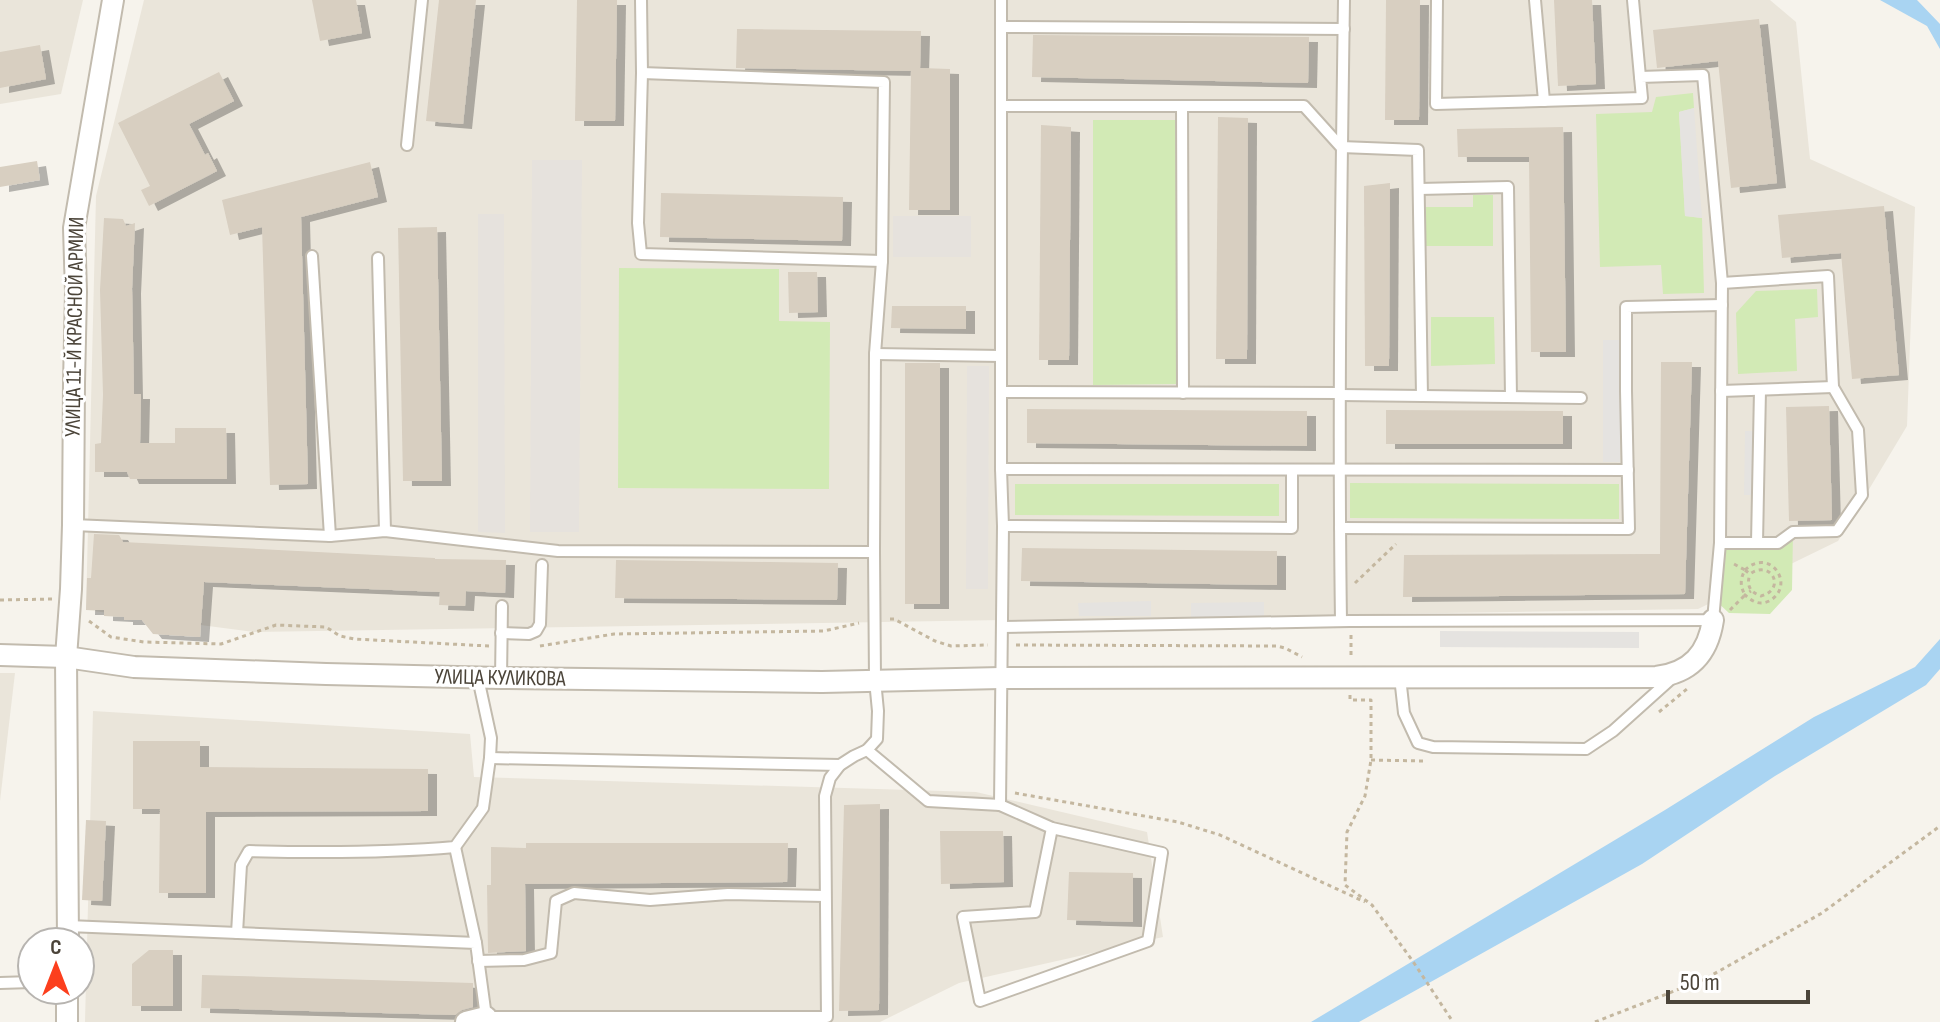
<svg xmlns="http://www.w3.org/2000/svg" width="1940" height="1022" viewBox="0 0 1940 1022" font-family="'Sofia Sans Condensed',sans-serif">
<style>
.residential{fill:#eae5da}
.industrial{fill:#e6e2dd}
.green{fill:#d2eab5}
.parking{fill:#e5e3e0}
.water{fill:#a9d4f2}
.building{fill:#d8cfc1;filter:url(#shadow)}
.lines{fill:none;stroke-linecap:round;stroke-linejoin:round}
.lane-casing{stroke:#c2bbae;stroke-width:14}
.street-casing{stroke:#c2bbae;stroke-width:24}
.path{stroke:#c4b79f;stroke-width:3;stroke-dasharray:4 4;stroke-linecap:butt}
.lane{stroke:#fff;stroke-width:10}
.street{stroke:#fff;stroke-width:20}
.labels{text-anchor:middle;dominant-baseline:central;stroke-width:6;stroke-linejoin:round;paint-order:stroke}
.street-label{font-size:22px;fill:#4b4439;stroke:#fff}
</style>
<defs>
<filter id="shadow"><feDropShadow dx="9" dy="5" stdDeviation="0" flood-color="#0004"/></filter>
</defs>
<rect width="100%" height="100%" fill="#f6f3ec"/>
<g class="residential">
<path d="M0,0H83L61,94L0,104Z"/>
<path d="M144,0H1770L1796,22L1810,159L1915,207L1907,426L1838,541L1698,609L254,632L86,610L96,196Z"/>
<path d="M0,673H15L0,801Z"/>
<path d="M93,711L470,734L474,777L976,792L1147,832L1163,937L959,983L880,1022H85Z"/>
</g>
<g class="industrial">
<path d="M532,160H582L579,532H530Z"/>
<path d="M478,214H504L505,533L478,532Z"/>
<rect x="893" y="216" width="78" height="41"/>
<path d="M967,366H989L988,589H966Z"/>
</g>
<g class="green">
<path d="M1693,93L1694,108L1679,112L1685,216L1702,218L1704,293L1663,294L1661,265L1600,267L1596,114L1652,112L1656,97Z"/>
<path d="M1093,120H1177L1178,384L1093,385Z"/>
<path d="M1473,195H1493V246H1426V207H1473Z"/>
<path d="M619,268L779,269V321L830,322L829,489L618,488Z"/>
<path d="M1817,289L1818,317L1795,319L1797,371L1738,374L1736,313L1756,291Z"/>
<path d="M1431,317H1494L1495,364L1431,366Z"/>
<path d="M1350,483L1619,484V519L1350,518Z"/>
<path d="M1015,484H1279V516L1015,515Z"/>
<path d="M1793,532L1792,590L1770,614L1729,613L1716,601L1720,543H1778Z"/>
</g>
<g class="parking">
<path d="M1694,108L1702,218L1685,216L1679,112Z"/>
<rect x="1603" y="340" width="17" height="122"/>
<path d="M1745,431H1756L1755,495H1744Z"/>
<path d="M1151,601V616H1079L1078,603Z"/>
<path d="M1264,602V617L1191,618V603Z"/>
<path d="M1440,631L1639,632V648L1440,647Z"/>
</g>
<g class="water">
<path d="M1880,0H1917L1940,24V49L1927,26Z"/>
<path d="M1940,639V669L1926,685L1775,776L1642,864L1359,1022H1311L1665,810L1814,717L1915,667Z"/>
</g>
<g class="building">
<path d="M312,0H356L362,33L320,41Z"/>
<path d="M439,0H476L463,124L426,121Z"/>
<path d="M577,0H617L615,121H575Z"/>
<path d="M1386,0H1420L1419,120H1385Z"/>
<path d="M1554,0H1592L1596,84L1558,86Z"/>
<path d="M1759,19L1777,183L1731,188L1718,61L1657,68L1653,30Z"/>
<path d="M737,29L921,31L920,68L950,69V210H909L911,71L736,68Z"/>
<path d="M1033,35L1309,37L1308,83L1032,77Z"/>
<path d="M40,45L46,79L0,88V52Z"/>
<path d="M219,72L234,101L189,124L205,155L208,153L217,171L149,206L141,190L150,186L118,123Z"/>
<path d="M1218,117L1248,118L1247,359H1216Z"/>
<path d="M1041,125L1071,127L1069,360H1039Z"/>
<path d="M1563,127L1566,352H1531L1529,157H1458L1457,129Z"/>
<path d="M37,161L40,180L0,187V167Z"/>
<path d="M370,162L378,197L301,217L308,484L270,485L262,227L230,235L222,200Z"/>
<path d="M1390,183L1389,366H1365L1364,186Z"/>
<path d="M661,193L843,197L842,241L660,237Z"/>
<path d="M1884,206L1899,375L1852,379L1841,253L1782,258L1778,215Z"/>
<path d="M104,218L123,219L126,226L135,223L132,289L134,394H141L140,443H175V428H226L227,479H130L127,472H95V444L101,443L103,395L100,290Z"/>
<path d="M437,227L442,481H403L398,228Z"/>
<path d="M788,272H817L818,312L789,313Z"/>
<path d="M892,306H966V329L891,328Z"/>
<path d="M1661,362H1692L1685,594L1403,597L1404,555L1660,554Z"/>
<rect x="905" y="363" width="35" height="241"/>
<path d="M1829,406L1832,520L1789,521L1786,407Z"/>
<path d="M1027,409L1307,411V446L1027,443Z"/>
<path d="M1386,410L1563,411V444H1386Z"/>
<path d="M94,534L119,535L123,542L435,558V559L506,560L505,593L466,591L465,606L439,605L440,592L204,582L200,637L153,634L142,620H124V617L104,616V610H86L87,578H91Z"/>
<path d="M1022,548L1277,551V585L1021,581Z"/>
<path d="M616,560L838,563L837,600L615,598Z"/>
<path d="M133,741H200V767L428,769V811L206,812V893H159L160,809H133Z"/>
<path d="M880,804L879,1010L839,1011L844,805Z"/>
<path d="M86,820L106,821L102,901L82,900Z"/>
<path d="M940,831H1003L1004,882L941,884Z"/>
<path d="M526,843H788L787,882L525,884L526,951L488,953L487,885H491V847L526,848Z"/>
<path d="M1069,872L1133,873V922L1067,920Z"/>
<path d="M149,950H173V1006H132V964Z"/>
<path d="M202,975L473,983V1007L462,1010L455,1015L201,1008Z"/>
</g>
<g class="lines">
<g class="lane-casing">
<g id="lane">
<path d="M641,0L642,73L638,223L641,254L882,261"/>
<path d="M1001,0V469L1003,526L1000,805L1052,828L1162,853L1148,941L980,1001L963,917L1035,912L1052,828"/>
<path d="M1535,0L1544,101"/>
<path d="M1633,0L1640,77"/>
<path d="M1001,27L1344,29"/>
<path d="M1001,106H1304L1341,147L1418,150L1422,396"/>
<path d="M1182,106L1183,393"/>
<path d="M407,145L422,0"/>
<path d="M1419,189L1508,187L1511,397"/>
<path d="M312,256L330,536"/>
<path d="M378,258L385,531"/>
<path d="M875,354L1001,356"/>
<path d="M1721,391L1833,387"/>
<path d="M1001,392L1340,393"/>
<path d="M1340,395L1581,398"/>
<path d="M1001,469L1628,470"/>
<path d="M73,525L330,536L385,531L558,551L874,552"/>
<path d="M1003,526L1292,528V470"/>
<path d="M1340,528L1629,529L1626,391V307L1722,305"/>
<path d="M1720,543H1778L1793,532L1837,531L1862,495L1858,430L1833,387L1828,276L1722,283"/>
<path d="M1757,543L1760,390"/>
<path d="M1341,621C1338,414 1341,207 1344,0"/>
<path d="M1002,627L1350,621L1713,620L1720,543L1722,283L1703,75L1640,77L1642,98L1436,104L1437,0"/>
<path d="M501,633L529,634L536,631L540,624L542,565"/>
<path d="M1400,677L1404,713L1418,743L1433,747L1586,749L1613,731L1672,678"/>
<path d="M501,678L502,606"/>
<path d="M867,750L928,801L1000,805"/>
<path d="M490,758L840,765"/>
<path d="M455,847L476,943"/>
<path d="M68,926L476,943L486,1017H827L825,796L830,778L840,765L854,756L867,750L877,739L878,711L875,680L874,552L875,354L882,261L884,82L642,73"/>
<path d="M237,933L241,865L249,851C318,853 386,853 455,847L483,808L490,758L491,738L478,678"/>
<path d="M478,961L524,960L551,953L556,901L574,893L650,900L728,894L825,896"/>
<path d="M0,983L32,982"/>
</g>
</g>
<g class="street-casing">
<g id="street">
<path d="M0,655L66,657L134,667L326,674L501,678L822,682L1001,678L1656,677C1691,673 1708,653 1713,620"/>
<path d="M68,942L66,657L71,589L73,525L74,383L76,292L74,228L113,0"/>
<path d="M67,1022V990"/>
<path d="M466,1022L486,1017"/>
</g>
</g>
<g class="path">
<path d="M1745,570C1770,546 1797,586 1769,601C1759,606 1752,601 1745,595L1751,591"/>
<path d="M1745,570L1750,574C1771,559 1787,589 1761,596C1750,592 1746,586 1750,574"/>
<path d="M1355,583L1396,544"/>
<path d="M0,600L52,599"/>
<path d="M1730,610L1745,595C1740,586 1740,579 1745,570L1734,564"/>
<path d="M890,619H894L935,641L951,646L988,645"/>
<path d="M89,621L111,637L144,642L221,644L276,625L326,627L340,636L354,639L489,646"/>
<path d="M1351,635V659"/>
<path d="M1016,645L1277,646L1285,648L1302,657"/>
<path d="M540,646L614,634L824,631L859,623"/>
<path d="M1350,695V700H1371V760L1365,796L1347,832L1345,885L1372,905L1414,963L1453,1022"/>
<path d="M1659,712L1687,689"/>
<path d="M1371,760L1423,761"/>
<path d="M1015,793L1178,822L1220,835L1365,902"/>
<path d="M1595,1022L1705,979L1822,913L1940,826"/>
</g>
<use href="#lane" class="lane"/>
<use href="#street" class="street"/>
</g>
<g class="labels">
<g class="street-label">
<text transform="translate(75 327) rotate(-89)">УЛИЦА 11-Й КРАСНОЙ АРМИИ</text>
<text transform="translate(500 678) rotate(1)">УЛИЦА КУЛИКОВА</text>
</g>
</g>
<g transform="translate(56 966)"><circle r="38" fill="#ffffff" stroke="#b7b4b0" stroke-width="2"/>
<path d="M0-6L14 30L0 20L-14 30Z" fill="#fc3f1d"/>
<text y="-12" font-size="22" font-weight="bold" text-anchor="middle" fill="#4b4439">С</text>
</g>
<path d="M1668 990v12h140v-12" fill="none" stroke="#4b4439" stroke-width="4"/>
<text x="1680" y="990" font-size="24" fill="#4b4439" stroke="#ffffff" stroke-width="6" paint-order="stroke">50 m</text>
</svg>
